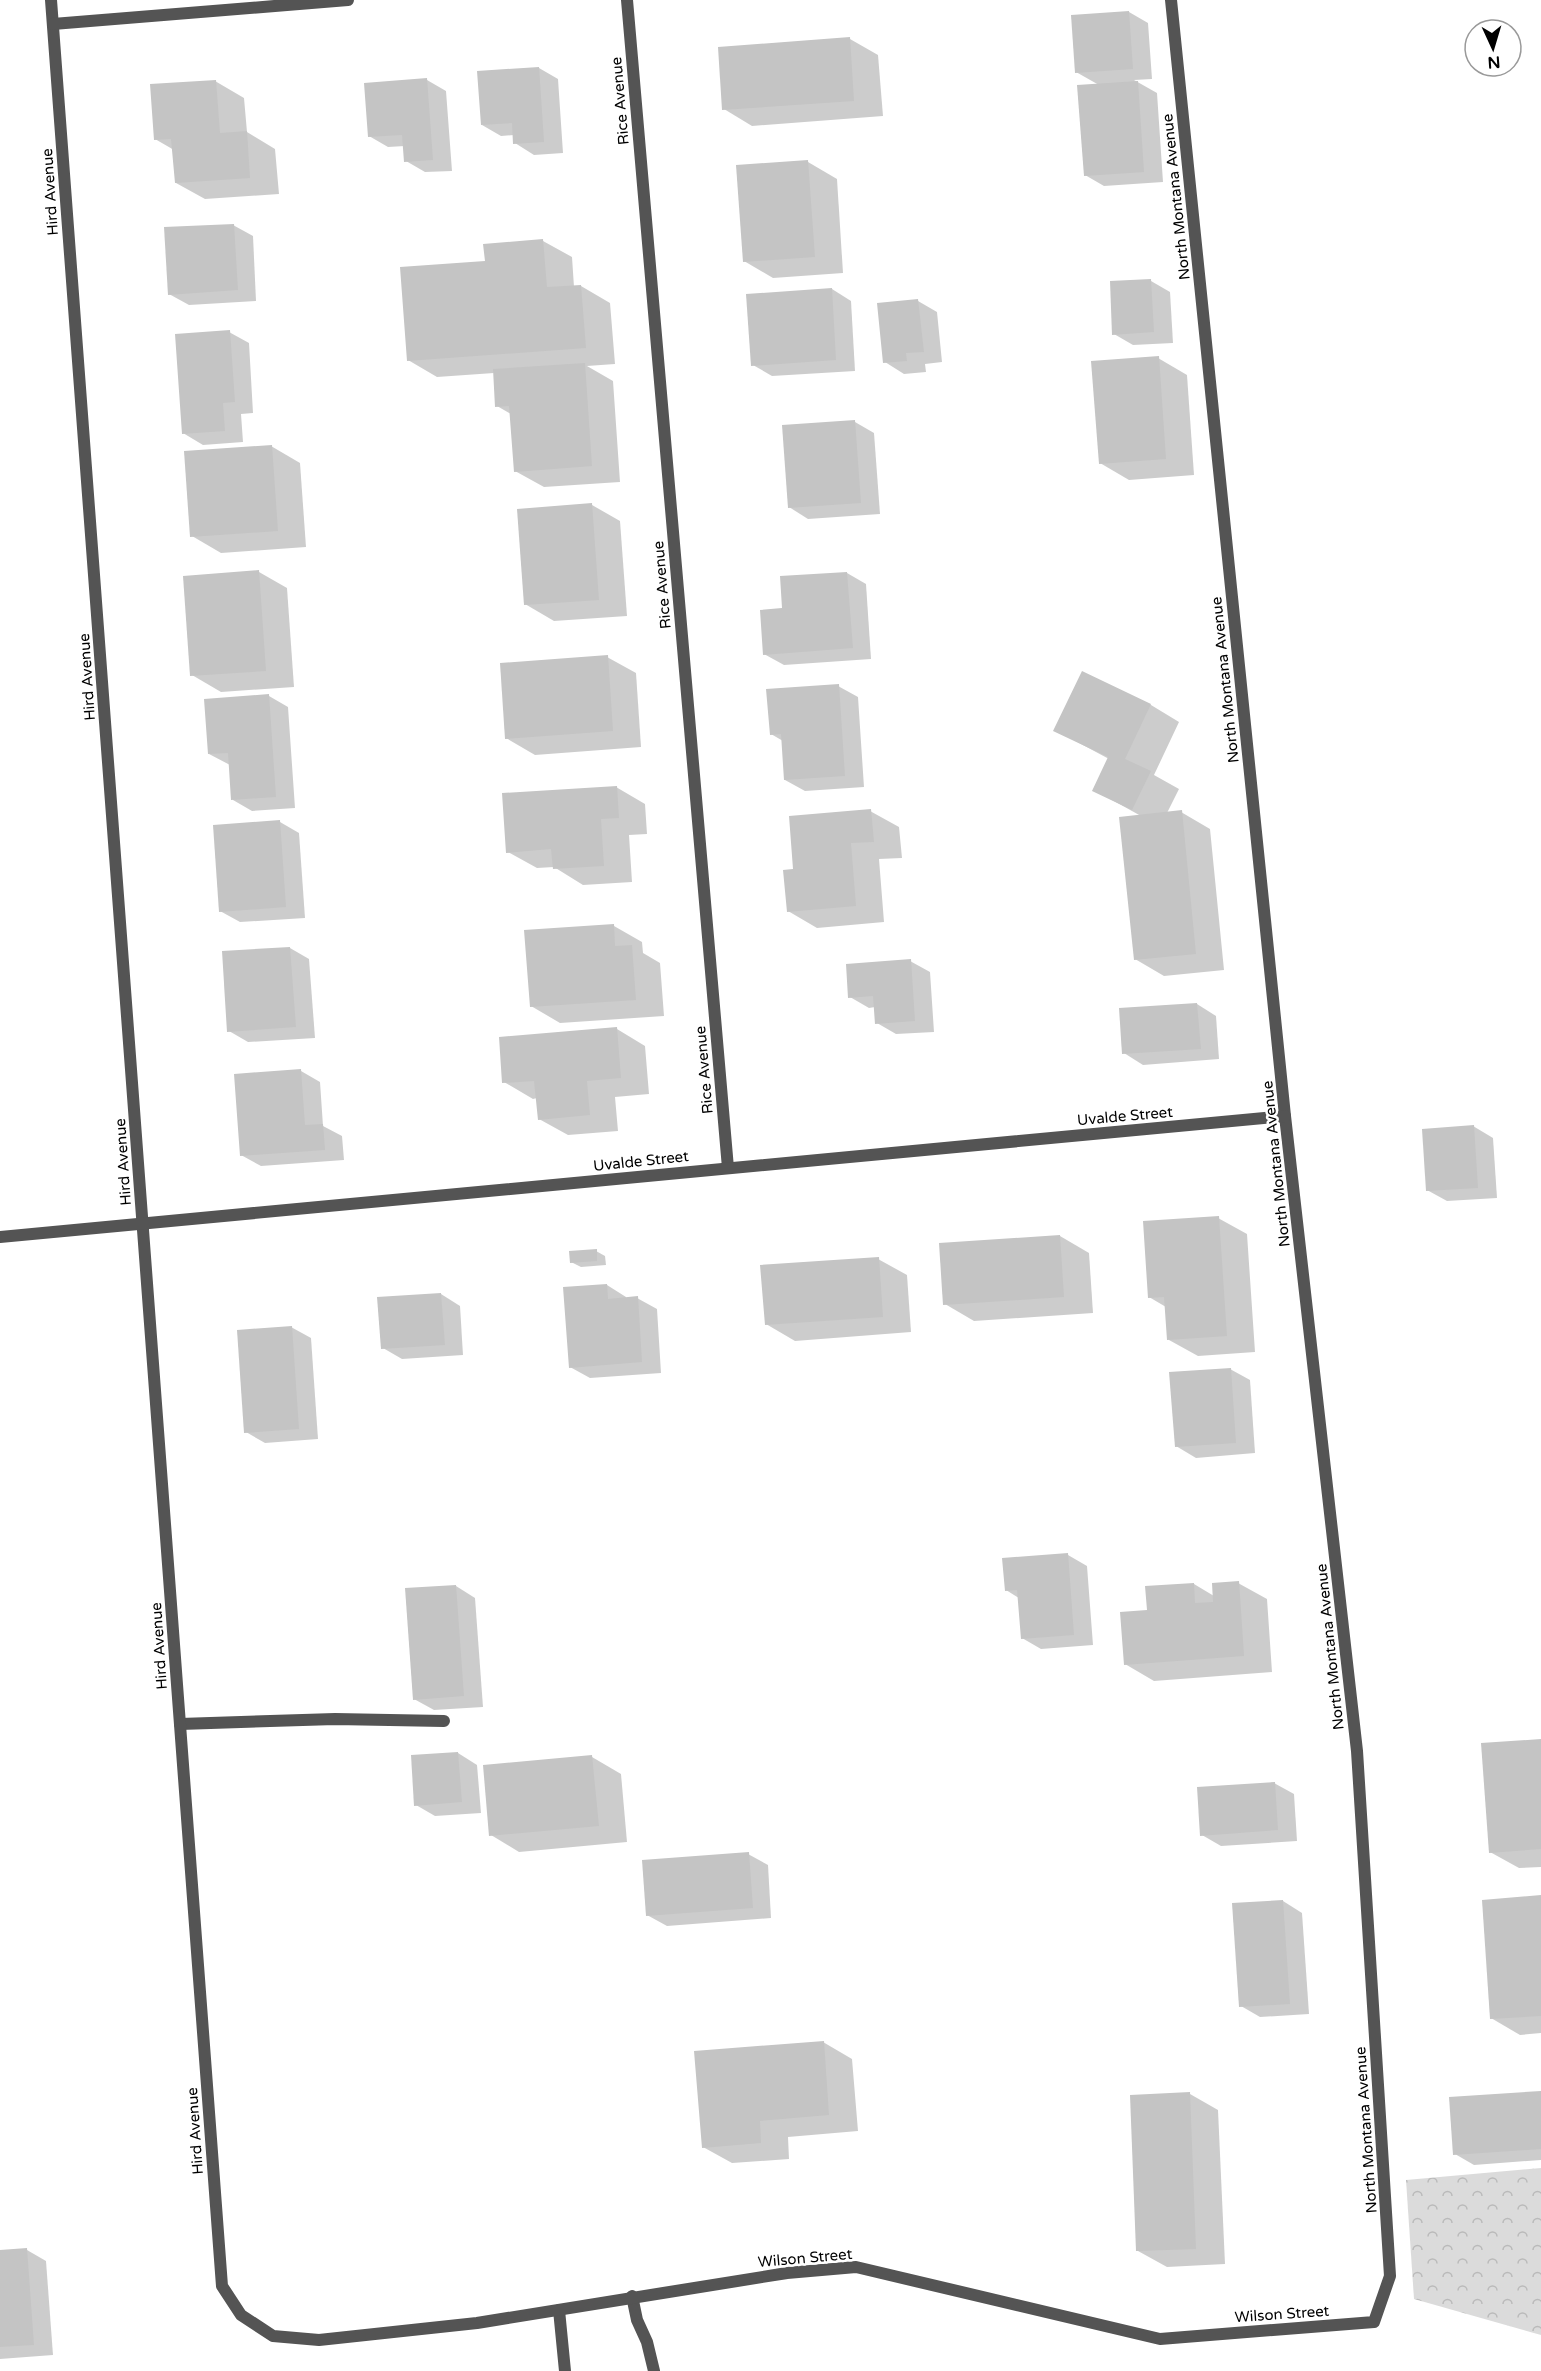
<svg xmlns="http://www.w3.org/2000/svg" width="1541" height="2371" viewBox="0 0 1541 2371" font-family="'Varela Round',sans-serif">
<style>
.forest{fill:url(#forest-crowns)}
.shadow{fill:#0003}
.building{fill:#c4c4c4}
.lines{fill:none;stroke-linecap:round;stroke-linejoin:round}
.service{stroke:#545454;stroke-width:12}
.minor{stroke:#545454;stroke-width:12}
.labels{text-anchor:middle;dominant-baseline:central;stroke-width:5;stroke-linejoin:round;paint-order:stroke}
.street-label{font-size:15px;fill:#000;stroke:#fff}
</style>
<defs>
<pattern id="forest-crowns" width="20" height="18" patternUnits="userSpaceOnUse" patternTransform="scale(1.5)"><rect width="20" height="18" fill="#dbdbdb"/><path d="M2 6a3 3 0 1 1 6 0M12 15a3 3 0 1 1 6 0" fill="none" stroke="#bababa"/></pattern>
</defs>
<rect width="100%" height="100%" fill="#fff"/>
<path class="forest" d="M1541,2168V2335L1414,2299L1406,2180Z"/>
<g class="shadow">
<path d="M1129,12L1148,23L1152,79L1134,80L1157,93L1163,182L1104,186L1085,175L1099,85L1076,72Z"/>
<path d="M850,39L878,55L883,116L752,126L724,109Z"/>
<path d="M539,68L558,79L563,153L534,155L515,143L514,135L501,136L482,125Z"/>
<path d="M427,80L446,91L452,171L425,172L406,161L405,146L388,147L369,136Z"/>
<path d="M215,81L244,98L247,132L275,149L279,194L205,199L176,183L174,150L155,139Z"/>
<path d="M808,162L837,179L843,273L773,278L744,261Z"/>
<path d="M233,225L253,236L256,301L189,305L169,294Z"/>
<path d="M543,241L572,257L574,287L581,286L610,303L615,364L587,366L613,381L620,482L544,487L515,471L511,414L497,406L494,373L437,377L408,360L486,262Z"/>
<path d="M1151,281L1170,292L1173,343L1133,345L1114,334Z"/>
<path d="M832,289L851,301L855,371L772,376L753,365L748,295Z"/>
<path d="M918,301L937,312L942,362L925,364L926,372L904,374L885,362Z"/>
<path d="M229,332L249,343L253,413L241,414L243,442L203,445L183,433Z"/>
<path d="M1158,358L1187,375L1194,475L1129,480L1100,463Z"/>
<path d="M855,422L874,433L880,514L808,519L789,507Z"/>
<path d="M271,446L300,463L306,547L221,553L192,536Z"/>
<path d="M592,505L620,521L627,616L554,621L525,604Z"/>
<path d="M259,572L287,588L294,687L221,692L192,675Z"/>
<path d="M847,573L866,584L871,659L784,665L764,654L784,610Z"/>
<path d="M607,657L636,673L641,747L535,755L506,738Z"/>
<path d="M1082,673L1151,705L1179,722L1154,775L1179,789L1167,813L1181,812L1210,829L1224,970L1164,976L1135,959L1141,816L1094,790L1109,759L1055,730Z"/>
<path d="M838,686L858,697L864,787L805,791L785,780L783,741L771,734Z"/>
<path d="M269,696L288,707L295,808L252,811L233,800L230,765L209,754Z"/>
<path d="M616,787L645,804L647,834L629,835L632,882L583,885L554,867L537,868L508,852Z"/>
<path d="M870,811L899,827L902,858L879,859L884,922L817,928L788,911L795,871Z"/>
<path d="M280,822L299,833L305,918L240,922L220,911Z"/>
<path d="M614,926L642,942L643,953L660,963L664,1016L560,1023L531,1006Z"/>
<path d="M290,948L309,959L315,1038L248,1042L229,1031Z"/>
<path d="M910,961L930,972L934,1032L896,1034L877,1023L875,1007L869,1008L850,997Z"/>
<path d="M1197,1004L1216,1016L1219,1059L1143,1065L1124,1053Z"/>
<path d="M617,1029L645,1046L649,1094L615,1097L618,1131L568,1135L539,1119L537,1098L533,1099L504,1082Z"/>
<path d="M301,1071L320,1082L323,1126L342,1136L344,1160L261,1166L241,1155Z"/>
<path d="M1473,1126L1493,1138L1497,1198L1447,1201L1427,1190Z"/>
<path d="M1218,1218L1247,1234L1255,1352L1198,1356L1169,1340L1166,1307L1149,1297Z"/>
<path d="M1060,1236L1089,1253L1093,1313L974,1321L945,1304Z"/>
<path d="M596,1251L605,1256L606,1265L581,1267L571,1262Z"/>
<path d="M878,1259L907,1275L911,1332L795,1341L766,1324Z"/>
<path d="M607,1285L626,1297V1299L637,1298L657,1309L661,1373L590,1378L570,1367Z"/>
<path d="M441,1294L460,1306L463,1355L402,1359L383,1348Z"/>
<path d="M291,1327L311,1338L318,1439L265,1443L246,1432Z"/>
<path d="M1230,1369L1250,1380L1255,1453L1196,1458L1176,1446Z"/>
<path d="M1068,1555L1087,1566L1093,1645L1041,1649L1022,1638L1019,1598L1006,1590Z"/>
<path d="M1238,1583L1267,1599L1272,1672L1154,1681L1125,1664L1149,1611L1194,1584L1214,1596Z"/>
<path d="M456,1586L475,1598L483,1707L434,1710L414,1699Z"/>
<path d="M1541,1741V1867L1519,1868L1490,1852Z"/>
<path d="M458,1753L477,1765L481,1813L435,1816L416,1805Z"/>
<path d="M592,1757L621,1774L627,1842L519,1852L491,1835Z"/>
<path d="M1274,1783L1294,1794L1297,1841L1221,1846L1202,1835Z"/>
<path d="M748,1854L768,1865L771,1918L667,1926L647,1915Z"/>
<path d="M1541,1897V2033L1520,2035L1491,2018Z"/>
<path d="M1283,1901L1302,1913L1309,2014L1260,2017L1241,2006Z"/>
<path d="M823,2042L852,2059L858,2131L788,2137L789,2159L732,2163L703,2147Z"/>
<path d="M1541,2092V2160L1474,2165L1455,2154Z"/>
<path d="M1190,2094L1218,2110L1225,2264L1167,2267L1138,2251Z"/>
<path d="M27,2250L46,2261L53,2355L0,2359V2251Z"/>
</g>
<g class="building">
<path d="M1129,11L1133,69L1075,73L1071,15Z"/>
<path d="M850,37L854,101L722,110L718,47Z"/>
<path d="M539,67L544,142L513,144L512,123L481,125L477,71Z"/>
<path d="M427,78L433,160L404,162L402,135L368,137L364,83Z"/>
<path d="M216,80L220,133L247,131L250,178L175,183L171,139L154,140L150,84Z"/>
<path d="M1138,81L1144,172L1084,176L1077,85Z"/>
<path d="M808,160L815,257L743,262L736,165Z"/>
<path d="M234,224L238,290L168,295L164,227Z"/>
<path d="M543,239L547,287L581,285L586,348L407,361L400,267L485,261L483,244Z"/>
<path d="M1151,279L1154,332L1112,335L1110,281Z"/>
<path d="M832,288L836,360L751,366L746,294Z"/>
<path d="M918,299L924,352L906,353L907,361L883,363L877,303Z"/>
<path d="M230,330L235,402L223,403L225,431L182,434L175,334Z"/>
<path d="M1159,356L1166,459L1099,464L1091,361Z"/>
<path d="M585,363L592,466L514,472L509,406L495,407L493,369Z"/>
<path d="M855,420L861,503L788,508L782,425Z"/>
<path d="M272,445L278,531L190,537L184,451Z"/>
<path d="M592,503L599,600L524,605L517,509Z"/>
<path d="M259,570L266,671L190,676L183,576Z"/>
<path d="M847,572L853,648L763,655L760,610L782,608L780,576Z"/>
<path d="M608,655L613,731L505,739L500,663Z"/>
<path d="M1082,671L1151,704L1125,759L1151,771L1132,810L1092,791L1108,757L1053,731Z"/>
<path d="M839,684L845,776L784,780L781,734L770,735L766,689Z"/>
<path d="M269,694L276,797L231,800L228,753L208,754L204,699Z"/>
<path d="M617,786L619,818L601,819L604,866L553,869L551,849L506,853L502,793Z"/>
<path d="M871,809L874,842L851,843L856,906L787,912L783,870L793,869L789,816Z"/>
<path d="M1182,810L1196,954L1134,960L1119,817Z"/>
<path d="M280,820L286,907L219,912L213,825Z"/>
<path d="M614,924L615,946L632,945L636,1000L530,1007L524,930Z"/>
<path d="M290,947L296,1027L227,1032L222,951Z"/>
<path d="M911,959L915,1021L875,1024L873,996L848,998L846,964Z"/>
<path d="M1197,1003L1201,1049L1122,1054L1119,1008Z"/>
<path d="M617,1027L621,1078L587,1081L590,1115L538,1120L534,1081L502,1083L499,1037Z"/>
<path d="M301,1069L305,1125L323,1124L325,1150L240,1156L234,1074Z"/>
<path d="M1474,1125L1478,1188L1426,1191L1422,1129Z"/>
<path d="M1219,1216L1227,1336L1167,1340L1164,1297L1148,1298L1143,1221Z"/>
<path d="M1060,1235L1064,1297L943,1305L939,1243Z"/>
<path d="M597,1249V1261L570,1263L569,1251Z"/>
<path d="M879,1257L883,1317L765,1325L760,1265Z"/>
<path d="M607,1284L608,1299L638,1296L642,1362L569,1368L563,1287Z"/>
<path d="M441,1293L445,1345L381,1349L377,1297Z"/>
<path d="M292,1326L299,1429L244,1433L237,1330Z"/>
<path d="M1231,1368L1236,1443L1175,1447L1169,1372Z"/>
<path d="M1068,1553L1074,1635L1021,1639L1017,1590L1005,1591L1002,1558Z"/>
<path d="M1239,1581L1244,1656L1124,1665L1120,1612L1147,1610L1145,1586L1194,1583L1195,1603L1213,1602L1212,1583Z"/>
<path d="M456,1585L464,1696L413,1700L405,1588Z"/>
<path d="M1541,1739V1849L1489,1853L1481,1743Z"/>
<path d="M458,1752L462,1802L414,1806L411,1755Z"/>
<path d="M592,1755L599,1826L489,1836L483,1765Z"/>
<path d="M1275,1782L1278,1830L1200,1836L1197,1787Z"/>
<path d="M749,1852L753,1908L646,1916L642,1860Z"/>
<path d="M1541,1895V2016L1490,2019L1482,1900Z"/>
<path d="M1283,1900L1290,2004L1239,2007L1232,1903Z"/>
<path d="M824,2041L829,2115L760,2121L761,2143L702,2148L694,2051Z"/>
<path d="M1541,2091V2149L1453,2155L1449,2097Z"/>
<path d="M1190,2092L1196,2249L1136,2251L1130,2095Z"/>
<path d="M27,2248L34,2345L0,2347V2250Z"/>
</g>
<g class="lines">
<g class="service">
<path d="M180,1724L335,1719L444,1721"/>
<path d="M632,2296L637,2320L647,2342L654,2371"/>
<path d="M559,2310L565,2371"/>
</g>
<g class="minor">
<path d="M51,0L222,2286L241,2315L273,2336L319,2340L477,2323L787,2273L856,2267L1160,2339L1374,2322L1390,2276L1357,1751L1285,1116L1171,0"/>
<path d="M627,0L728,1168"/>
<path d="M53,24L348,0"/>
<path d="M0,1237L1285,1116"/>
</g>
</g>
<g class="labels">
<g class="street-label">
<text transform="translate(620 101) rotate(-95)">Rice Avenue</text>
<text transform="translate(50 192) rotate(-94)">Hird Avenue</text>
<text transform="translate(1176 197) rotate(-96)">North Montana Avenue</text>
<text transform="translate(662 585) rotate(-95)">Rice Avenue</text>
<text transform="translate(87 677) rotate(-94)">Hird Avenue</text>
<text transform="translate(1225 680) rotate(-96)">North Montana Avenue</text>
<text transform="translate(704 1070) rotate(-95)">Rice Avenue</text>
<text transform="translate(1125 1116) rotate(-5)">Uvalde Street</text>
<text transform="translate(641 1161) rotate(-6)">Uvalde Street</text>
<text transform="translate(123 1162) rotate(-94)">Hird Avenue</text>
<text transform="translate(1276 1164) rotate(-96)">North Montana Avenue</text>
<text transform="translate(159 1646) rotate(-94)">Hird Avenue</text>
<text transform="translate(1330 1647) rotate(-96)">North Montana Avenue</text>
<text transform="translate(1366 2130) rotate(-94)">North Montana Avenue</text>
<text transform="translate(195 2131) rotate(-94)">Hird Avenue</text>
<text transform="translate(805 2258) rotate(-5)">Wilson Street</text>
<text transform="translate(1282 2314) rotate(-4)">Wilson Street</text>
</g>
</g>
<g transform="translate(1493 48) rotate(176)"><circle r="28" fill="#ffffff" stroke="#999999" stroke-width="1.5"/>
<path d="M0-4.5L10 22L0 15L-10 22Z" fill="#000000"/>
<text y="-9" font-size="16" font-weight="bold" text-anchor="middle" fill="#000000">N</text>
</g>
</svg>
